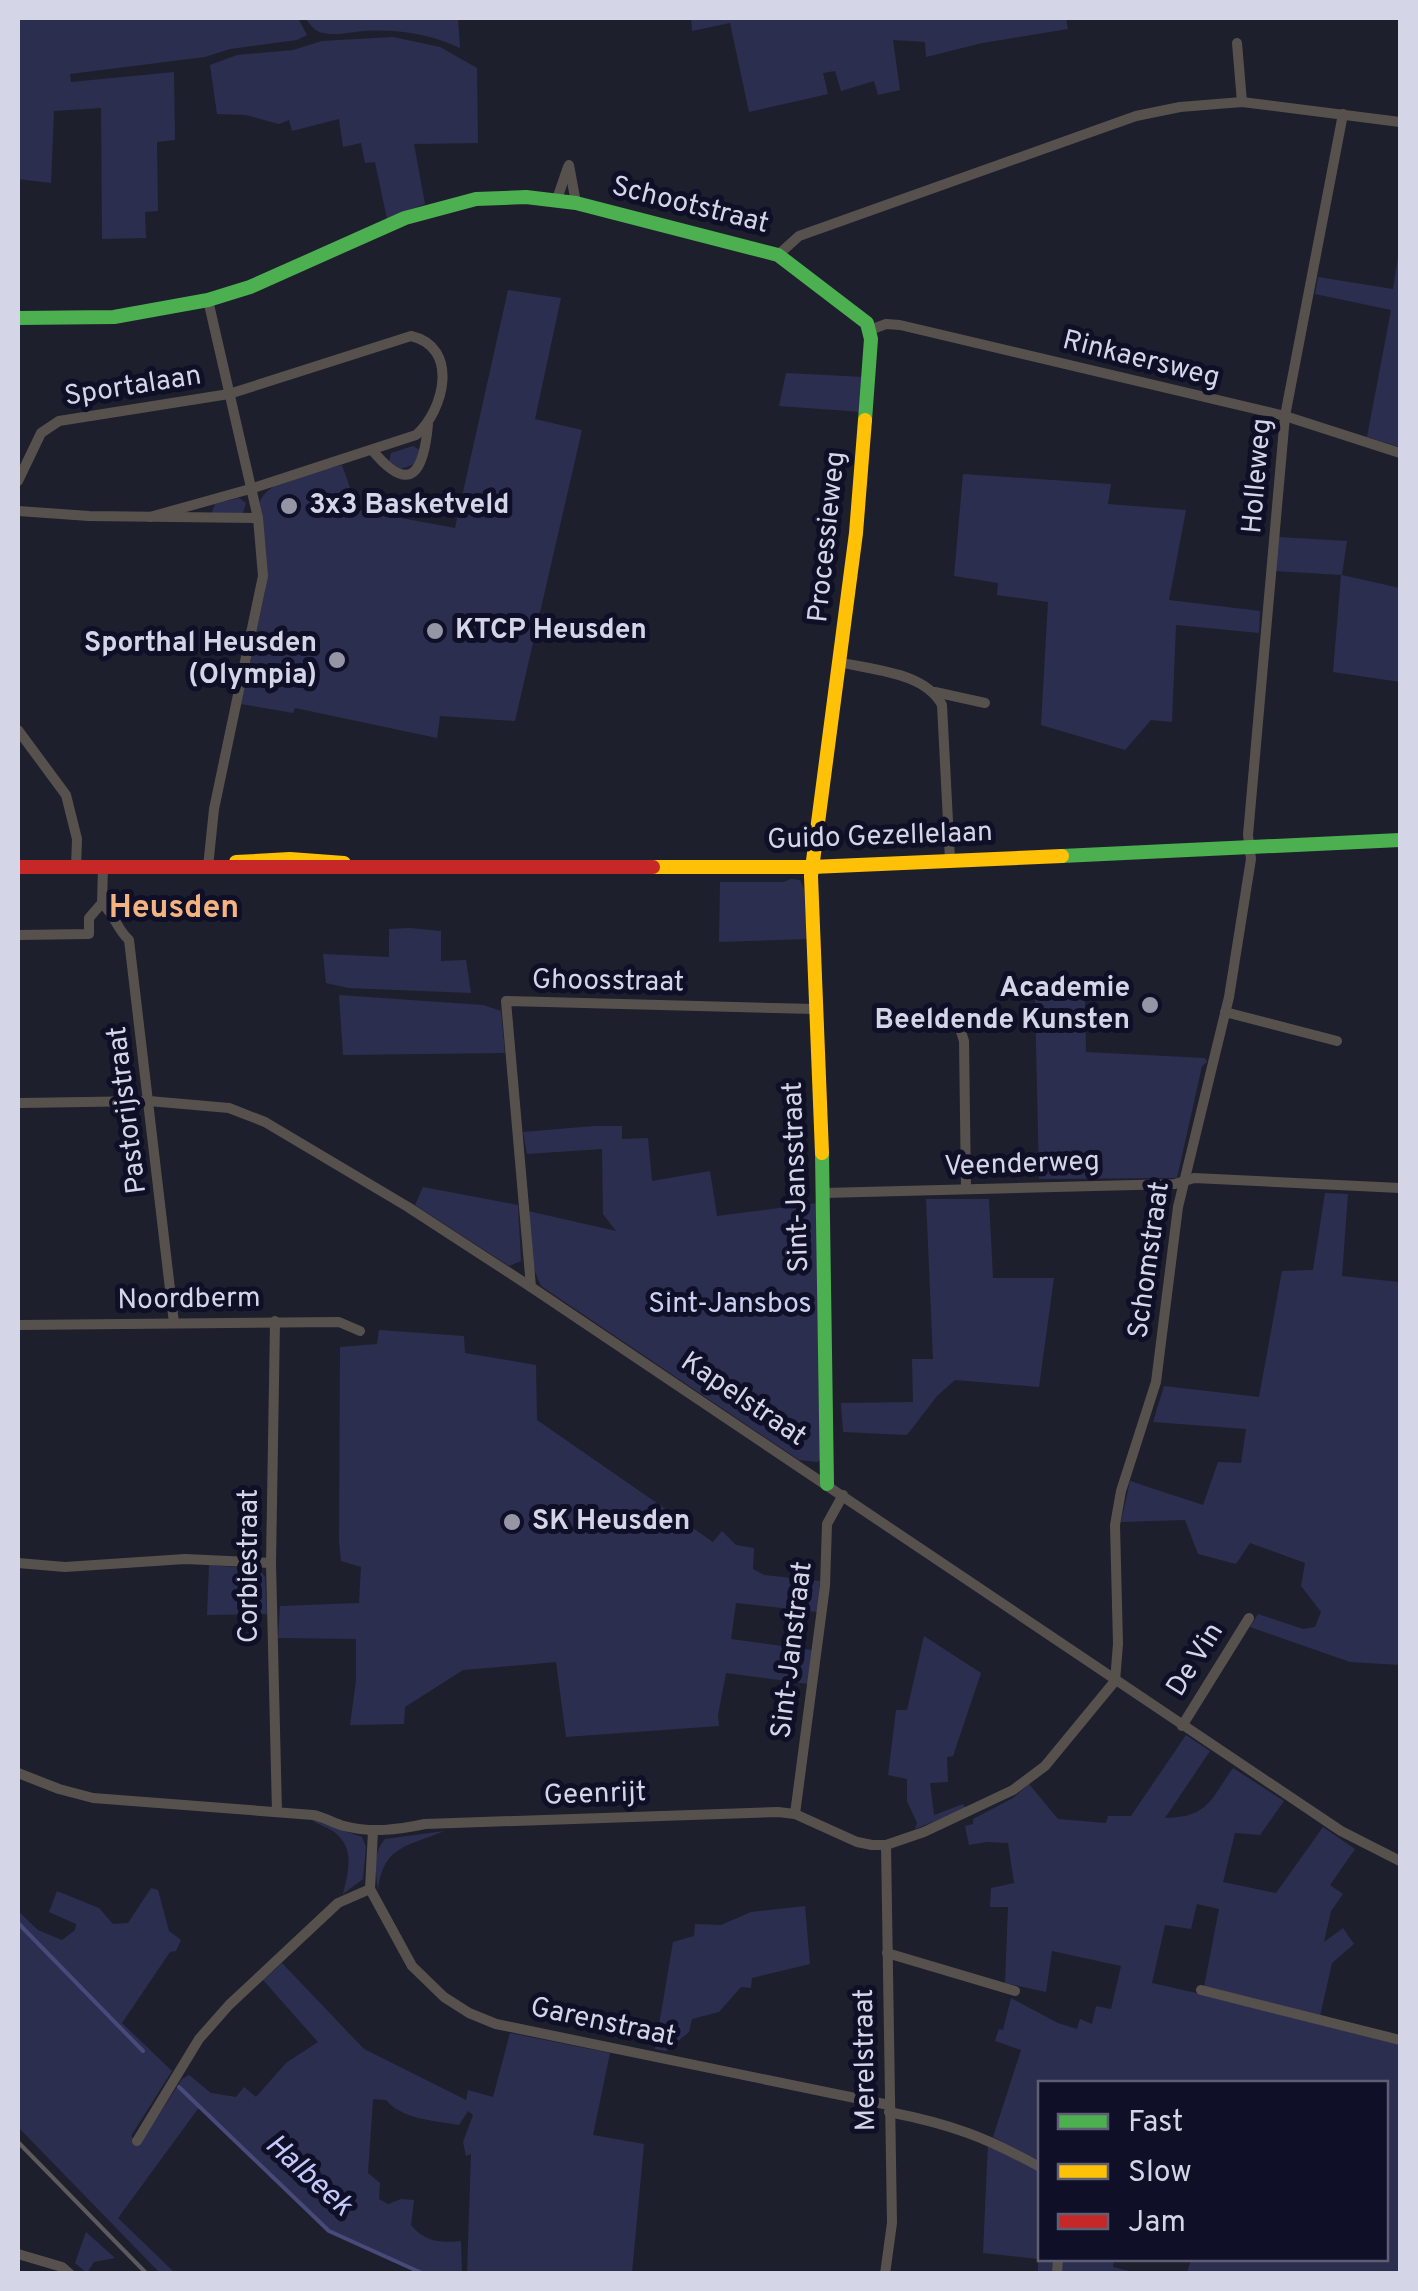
<svg xmlns="http://www.w3.org/2000/svg" width="1418" height="2291" viewBox="0 0 1418 2291" font-family="Overpass,sans-serif">
<style>
.green{fill:#2c2e4f}
.lines{fill:none;stroke-linecap:round;stroke-linejoin:round}
.stream{stroke:#484a7a;stroke-width:4}
.street{stroke:#57514e;stroke-width:10}
.fast{stroke:#4caf50;stroke-width:14}
.slow{stroke:#ffc107;stroke-width:14}
.jam{stroke:#c62828;stroke-width:14}
.rail{stroke:#5c5a5d;stroke-width:4}
.poi-dot{fill:#9496a6;stroke:#0f0f28;stroke-width:4}
.labels{text-anchor:middle;dominant-baseline:central;stroke-width:10;stroke-linejoin:round;paint-order:stroke}
.street-label{font-size:28px;fill:#d4d6e8;stroke:#0f0f28}
.poi-label{font-size:28px;font-weight:bold;fill:#d4d6e8;stroke:#0f0f28;text-anchor:start}
.park-label{font-size:28px;fill:#ccd0f1;stroke:#0f0f28}
.water-label{font-size:30px;font-style:italic;fill:#c4c9fa;stroke:#0f0f28}
.quarter-label{font-size:32px;font-weight:bold;fill:#f4b481;stroke:#0f0f28}
</style>
<rect width="100%" height="100%" fill="#1e1f2c"/>
<g class="green">
<path d="M18,18H298L307,35L297,40L230,49L205,57L70,74L71,82L174,72L175,140L157,142L158,211L145,212L146,238L102,239L101,108L54,111L51,183L18,179Z"/>
<path d="M305,18H458L460,48C429,34 398,29 364,31C352,32 335,36 323,33C315,32 310,24 305,18Z"/>
<path d="M691,18H1066L1068,29L982,43L926,57L925,42L893,40L900,90L878,95L874,81L841,91L835,71L823,73L828,94L749,112L730,23L692,31Z"/>
<path d="M393,37L440,47L477,68L478,143L414,144L425,204L387,219L375,162L365,163L361,143L343,147L339,119L292,131L289,120L279,124L246,115L217,114L210,65L237,55L293,50L322,41Z"/>
<path d="M1400,243V447L1367,437L1391,310L1315,294L1318,277L1393,289Z"/>
<path d="M508,290L561,298L535,419L582,430L515,721L440,716L437,738L295,708L293,713L241,704L265,591L259,504C267,477 317,473 342,465L358,510L455,528Z"/>
<path d="M786,373L864,377L862,412L779,406Z"/>
<path d="M413,446L420,450L415,464L400,469L389,462L391,453Z"/>
<path d="M963,474L1111,484L1108,504L1186,510L1169,600L1260,611L1259,633L1176,625L1172,722L1151,720L1125,750L1041,725L1048,602L997,595L998,583L954,576Z"/>
<path d="M239,498L246,503L242,516L214,515L212,512L215,504Z"/>
<path d="M1279,537L1347,541L1342,575L1400,588V682L1333,672L1341,575L1275,571Z"/>
<path d="M791,879L800,880L804,889L807,939L719,942L720,882H783Z"/>
<path d="M410,928L441,931V961L466,960L471,993L348,988L326,983L323,954L389,957V929Z"/>
<path d="M339,995L483,1005L501,1011L505,1053L343,1055Z"/>
<path d="M1035,997H1085L1086,1052L1205,1058L1207,1062L1202,1066L1177,1178L1039,1179Z"/>
<path d="M594,1126H622V1139L648,1138L652,1181L710,1171L717,1216L818,1203L821,1460L817,1462L799,1460L541,1286L533,1267L528,1211L616,1231L603,1214L602,1149L527,1154L523,1132Z"/>
<path d="M423,1187L518,1205L521,1261L509,1266L415,1205Z"/>
<path d="M1325,1193L1348,1194L1342,1276L1399,1282L1400,1665L1350,1662L1250,1627L1258,1614L1303,1629L1315,1627L1321,1612L1301,1586L1305,1563L1250,1543L1236,1564L1198,1554L1185,1520L1121,1522L1130,1481L1203,1505L1218,1462L1241,1463L1246,1429L1153,1422L1164,1386L1259,1397L1282,1271L1313,1270Z"/>
<path d="M926,1199H989L993,1278H1054L1039,1387L955,1380L937,1396L907,1435L843,1432L841,1403L913,1402L912,1359H933Z"/>
<path d="M379,1330L464,1336L465,1353L536,1365L537,1420L713,1542L722,1531L736,1545L754,1548L753,1569L764,1575L820,1581L818,1612L736,1603L731,1639L812,1650L808,1684L726,1673L718,1715L719,1726L566,1737L556,1662L463,1670L405,1707L404,1724L350,1725L356,1681V1639L278,1638L280,1606L359,1603L361,1567L341,1561L339,1541L340,1347L377,1344Z"/>
<path d="M209,1565L259,1569L265,1577L267,1614L207,1615Z"/>
<path d="M924,1636L981,1673L953,1756L947,1757L948,1782L930,1783L934,1815L963,1804L966,1809L915,1829L917,1823L907,1801V1779L888,1775L896,1710H907Z"/>
<path d="M1186,1735L1210,1751L1165,1818C1209,1817 1210,1800 1233,1768L1284,1801L1260,1835L1235,1833L1223,1882L1276,1893L1323,1827L1355,1849L1330,1885L1343,1894L1331,1911L1324,1942L1343,1928L1354,1944L1332,1963L1320,2016L1204,1987L1219,1909L1197,1904L1191,1929L1165,1925L1152,1983L1400,2039V2273H1187L1191,2259L1386,2258V2084H1040V2161L993,2137L1021,2050L995,2041L999,2029L1003,2030L1011,1998L1058,2023L1077,2029L1080,2019L1092,2024L1096,2006L1111,2009L1121,1966L1052,1951L1046,1992L1005,1983L1008,1907H990L991,1888L1014,1883L1008,1843L987,1842L969,1845L965,1826L973,1824V1819L1013,1798L1029,1784L1058,1819L1106,1823L1108,1816H1131Z"/>
<path d="M312,1820L362,1837L366,1847L363,1879L343,1894C348,1873 356,1848 334,1832C327,1826 319,1826 312,1820Z"/>
<path d="M444,1831C407,1847 383,1845 378,1891C376,1873 372,1853 385,1839Z"/>
<path d="M151,1888L158,1890L169,1931L181,1940L176,1951L170,1952L122,2023L172,2071L131,2136L139,2145L182,2079L189,2075L211,2093L236,2097L244,2087L256,2097L286,2063L318,2042L263,1980L282,1963L364,2049L466,2100L468,2090L493,2097L510,2033L610,2053L593,2135L644,2144L632,2273H467L471,2154L466,2156L463,2142L473,2115L468,2111L459,2125C436,2121 401,2119 386,2100L373,2099L368,2173L380,2183L379,2199L388,2204L401,2199L414,2200L411,2225C425,2242 440,2243 461,2241L462,2273H426L327,2230L200,2106L118,2218L175,2273H160L18,2127V1911L38,1930L62,1940L75,1930L76,1924L49,1912L57,1891L99,1908L113,1924L128,1923Z"/>
<path d="M805,1906L810,1964L752,1978L751,1988L741,1987L719,2012L692,2019L689,2032L666,2051L655,2049L673,1942L694,1936L695,1924L721,1925L751,1912Z"/>
<path d="M988,2142L1040,2170V2258L1054,2259L1053,2273H1038V2259L983,2253Z"/>
<path d="M86,2232L115,2258L94,2262L87,2273L75,2263Z"/>
<path d="M1062,2258L1114,2259L1113,2267L1136,2273L1061,2274Z"/>
</g>
<g class="lines">
<g class="stream">
<path d="M18,1923L143,2051"/>
<path d="M179,2087L329,2231L424,2274"/>
</g>
<g class="street">
<path d="M1237,43L1242,102"/>
<path d="M569,165L576,203"/>
<path d="M557,199L568,167"/>
<path d="M778,255L799,236L1136,116L1180,107L1242,102L1400,122"/>
<path d="M208,300L258,518L263,576L214,809L208,867"/>
<path d="M870,330L886,324L900,325L1285,416L1400,453"/>
<path d="M372,450C411,497 424,471 428,424"/>
<path d="M18,481L41,433L59,421L229,394L411,336C460,347 444,411 416,435L250,489L150,517"/>
<path d="M18,511L89,516L258,518"/>
<path d="M839,662C872,670 925,672 942,705L950,860"/>
<path d="M935,692L985,703"/>
<path d="M18,730L66,795L77,839L76,867"/>
<path d="M102,903C116,917 116,928 129,940L174,1323"/>
<path d="M18,935L89,934V918L102,903L103,867"/>
<path d="M1225,1012L1337,1041"/>
<path d="M957,1019L964,1041L966,1189"/>
<path d="M20,1103L149,1101L229,1108L265,1122L408,1207L531,1287L1341,1831L1400,1861"/>
<path d="M824,1193L1175,1184L1194,1178L1400,1188"/>
<path d="M531,1287L506,1001L815,1009"/>
<path d="M275,1321L271,1563L277,1812"/>
<path d="M18,1325L339,1322L360,1331"/>
<path d="M18,1563L65,1567L185,1559L271,1563"/>
<path d="M1115,1681L1118,1644L1115,1525L1121,1491L1156,1382L1178,1207L1229,997L1251,859L1248,835L1285,416L1343,114"/>
<path d="M1182,1726L1249,1618"/>
<path d="M18,1773L59,1789L93,1798L313,1815C324,1817 333,1823 344,1826C372,1833 397,1830 425,1824L778,1812L795,1814L857,1842L872,1845H886L924,1832L1013,1790L1045,1766L1115,1681"/>
<path d="M795,1814L825,1586L827,1524L843,1495"/>
<path d="M373,1831L370,1889L412,1966L444,1997L469,2013L496,2024L889,2105"/>
<path d="M887,1953L1015,1991"/>
<path d="M1201,1990L1400,2040"/>
<path d="M889,2112C950,2124 986,2137 1040,2167"/>
<path d="M137,2141L199,2039L229,2005L338,1903L370,1889"/>
<path d="M18,2254L62,2267L70,2274"/>
<path d="M885,2274L892,2223L886,1845"/>
<path d="M1057,2274L1058,2258"/>
</g>
<g class="fast">
<path d="M18,318L114,317L208,300L250,287L405,218L476,199L526,197L576,203L778,255L867,323L871,339L865,420"/>
<path d="M1062,856L1400,840"/>
<path d="M822,1153L827,1484"/>
</g>
<g class="slow">
<path d="M236,862L290,859L344,863"/>
<path d="M653,867H812L1062,856"/>
<path d="M822,1153L811,876L856,533L865,420"/>
</g>
<path class="jam" d="M18,867H653"/>
<path class="rail" d="M18,2142L147,2274"/>
</g>
<g class="poi-dot">
<circle cx="289" cy="506" r="10"/>
<circle cx="435" cy="631" r="10"/>
<circle cx="337" cy="660" r="10"/>
<circle cx="1150" cy="1005" r="10"/>
<circle cx="512" cy="1522" r="10"/>
</g>
<g class="labels">
<g class="street-label">
<text transform="translate(690 206) rotate(14)">Schootstraat</text>
<text transform="translate(1141 360) rotate(14)">Rinkaersweg</text>
<text transform="translate(133 387) rotate(-9)">Sportalaan</text>
<text transform="translate(1258 476) rotate(-85)">Holleweg</text>
<text transform="translate(828 537) rotate(-84)">Processieweg</text>
<text transform="translate(880 837) rotate(-2)">Guido Gezellelaan</text>
<text transform="translate(608 982) rotate(1)">Ghoosstraat</text>
<text transform="translate(128 1110) rotate(-97)">Pastorijstraat</text>
<text transform="translate(1022 1165) rotate(-2)">Veenderweg</text>
<text transform="translate(797 1177) rotate(-92)">Sint-Jansstraat</text>
<text transform="translate(1150 1260) rotate(-82)">Schomstraat</text>
<text transform="translate(189 1300) rotate(-1)">Noordberm</text>
<text transform="translate(743 1400) rotate(34)">Kapelstraat</text>
<text transform="translate(250 1566) rotate(-90)">Corbiestraat</text>
<text transform="translate(793 1650) rotate(-83)">Sint-Janstraat</text>
<text transform="translate(1196 1660) rotate(-58)">De Vin</text>
<text transform="translate(595 1795) rotate(-2)">Geenrijt</text>
<text transform="translate(603 2023) rotate(12)">Garenstraat</text>
<text transform="translate(866 2060) rotate(-91)">Merelstraat</text>
</g>
<g class="poi-label">
<text x="309" y="506">3x3 Basketveld</text>
<text x="455" y="631">KTCP Heusden</text>
<text x="317" y="644" text-anchor="end">Sporthal Heusden<tspan x="317" dy="32">(Olympia)</tspan></text>
<text x="1130" y="989" text-anchor="end">Academie<tspan x="1130" dy="32">Beeldende Kunsten</tspan></text>
<text x="532" y="1522">SK Heusden</text>
</g>
<g class="park-label">
<text x="730" y="1305">Sint-Jansbos</text>
</g>
<g class="water-label">
<text transform="translate(308 2176) rotate(42)">Halbeek</text>
</g>
<g class="quarter-label">
<text x="174" y="909">Heusden</text>
</g>
</g>
<rect width="1418" height="2291" fill="none" stroke="#d4d6e8" stroke-width="40"/>
<rect x="1038" y="2081" width="350" height="180" fill="#0f0f28" stroke="#5e5f75" stroke-width="2.5"/>
<rect x="1058" y="2114" width="50" height="15" fill="#4caf50" stroke="#5e5f75" stroke-width="2.5"/>
<text x="1128" y="2131" font-size="30" fill="#d4d6e8">Fast</text>
<rect x="1058" y="2164" width="50" height="15" fill="#ffc107" stroke="#5e5f75" stroke-width="2.5"/>
<text x="1128" y="2181" font-size="30" fill="#d4d6e8">Slow</text>
<rect x="1058" y="2214" width="50" height="15" fill="#c62828" stroke="#5e5f75" stroke-width="2.5"/>
<text x="1128" y="2231" font-size="30" fill="#d4d6e8">Jam</text>
</svg>
